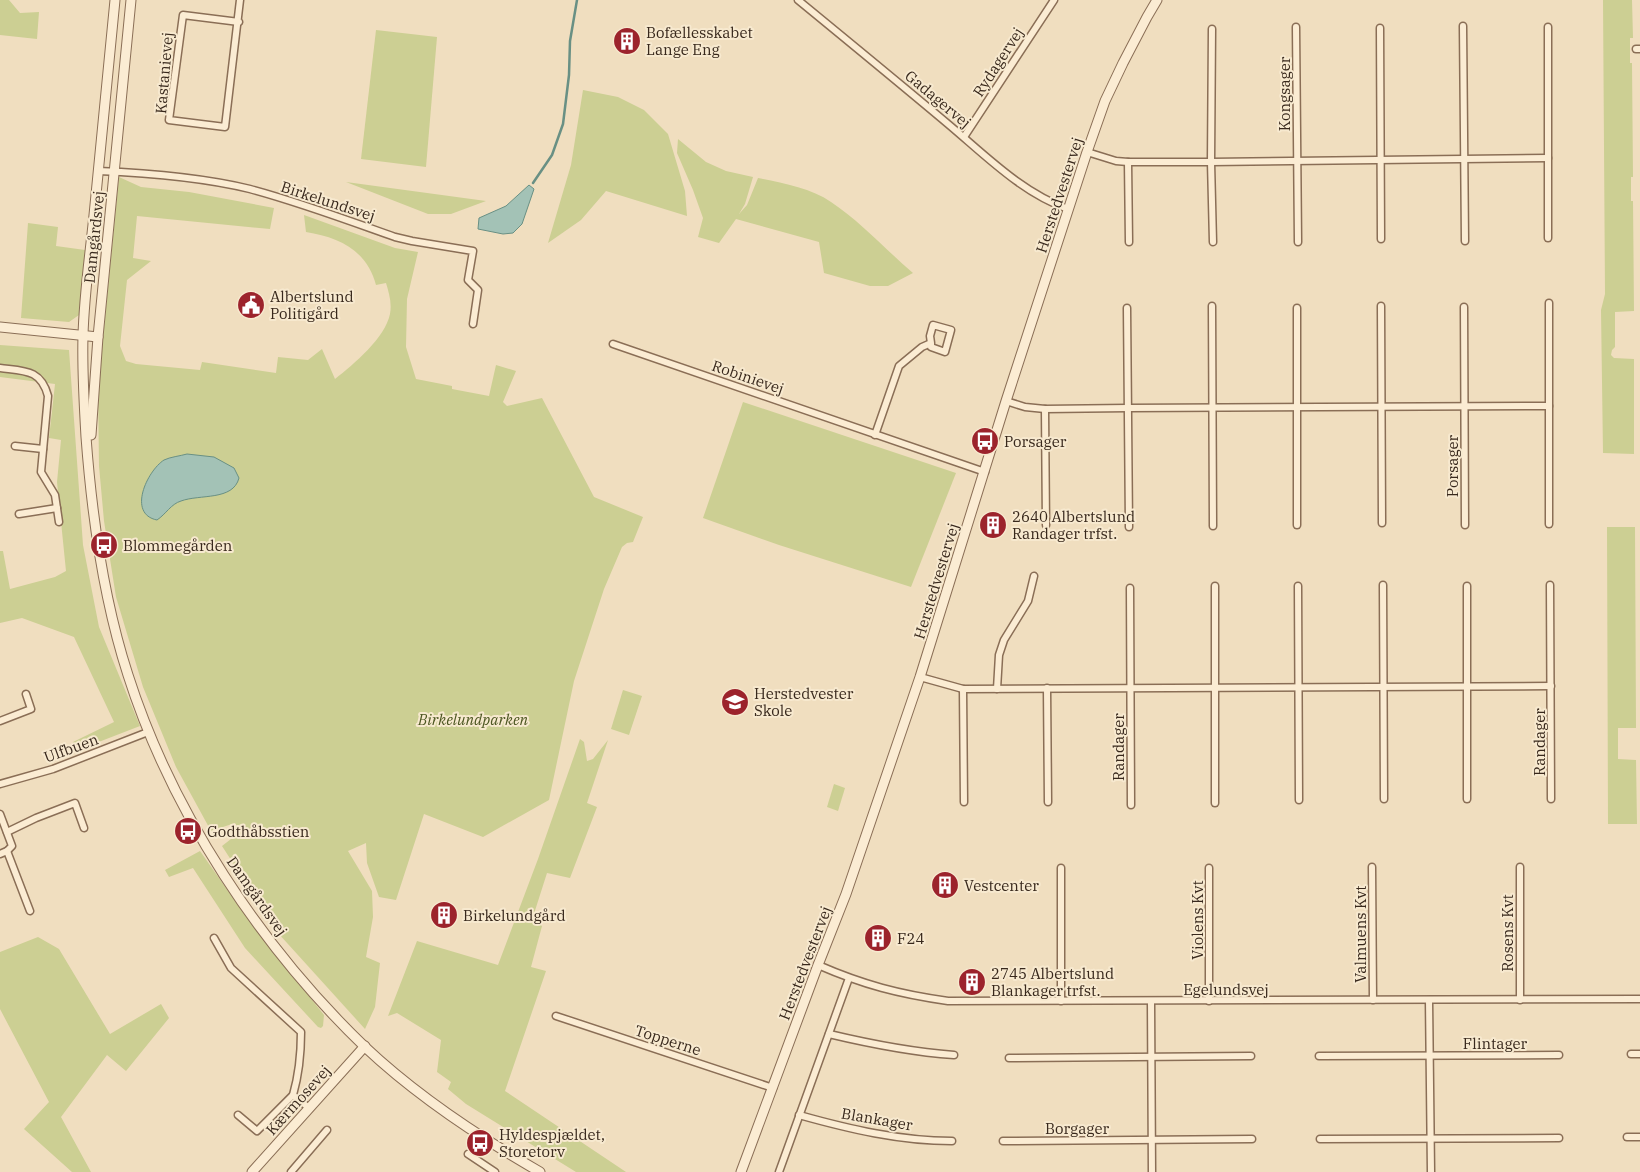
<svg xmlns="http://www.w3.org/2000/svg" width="1640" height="1172" viewBox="0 0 1640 1172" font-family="'IBM Plex Serif',serif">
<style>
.green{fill:#cccf93}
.water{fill:#a3c2b6;stroke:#699084}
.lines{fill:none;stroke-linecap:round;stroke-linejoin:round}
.stream{stroke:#699084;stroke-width:2.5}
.minor-casing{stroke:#8a6e56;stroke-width:9}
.tertiary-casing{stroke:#8a6e56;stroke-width:11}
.minor{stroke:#fbecd3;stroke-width:6}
.tertiary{stroke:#fbecd3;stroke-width:9}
.labels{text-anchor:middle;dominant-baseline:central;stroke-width:4;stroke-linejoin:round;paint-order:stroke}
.poi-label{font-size:15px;fill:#38281c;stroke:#f7e9cf;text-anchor:start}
.street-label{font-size:15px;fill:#38281c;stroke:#f7e9cf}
.park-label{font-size:15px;font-style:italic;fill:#4c5621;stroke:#f7e9cf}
</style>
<rect width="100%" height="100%" fill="#f0debf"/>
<g class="green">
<path d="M0,0H9L20,13L39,12L37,39L0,35Z"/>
<path d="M1603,0H1632L1633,38H1630V63H1632L1633,177H1631V201H1633L1634,311L1615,312V347L1612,350L1611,355L1614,358L1634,359V454L1603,453L1601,310L1605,294Z"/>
<path d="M376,30L437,37L426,167L361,159Z"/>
<path d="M583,90L618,97L644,110L668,134L685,191L687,216L606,191L581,220L548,243L571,165Z"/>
<path d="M678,139L706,162L726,171L753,177L745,204L739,214L747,205L758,178C782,183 811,188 831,202C861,222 886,250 913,273L888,286H870L824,273L819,242L736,219L719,243L698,237L703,218L693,190L677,153Z"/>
<path d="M119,177L141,187L189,192L274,208L270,229L137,216L133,258L151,261L127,280L120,346L126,361L136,364L200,370L202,362L276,373L278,357L308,360L322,349L335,379C354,364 385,338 390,314C392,303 389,293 386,283L376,285C367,250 338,237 306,232L304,215L395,248L418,252L407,299L406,347L416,379L452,386V389L489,396L496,365L516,371L503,402L507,406L542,398L594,497L643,517L633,542L627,543L622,547L604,589L574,681L549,800L483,837L424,814L396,900L379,897L367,863L366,843L348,851L372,891L373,917L366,957L380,963L375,1007L365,1029L278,933L222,846L240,832L235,823L211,831L176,767L143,687L116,597L104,521L99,466L98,387Z"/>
<path d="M346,182L486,201L451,214H428Z"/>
<path d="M28,223L58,227L56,246L85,250L79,315L69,322L21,318Z"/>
<path d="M0,345L69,350L83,545L99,627L140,726L78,750L73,742L114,722L74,637L22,618L0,623V551H3L10,589L55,577L66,571L57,482L61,440L49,438L55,384L0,377Z"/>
<path d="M743,402L956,473L911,587L779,545L703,518Z"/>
<path d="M1607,527H1635L1636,728H1618V759L1636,760L1637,824H1608Z"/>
<path d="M623,690L642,696L629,735L611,729Z"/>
<path d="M580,739L584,742L587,761L593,759L608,740L587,803L597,807L570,878L547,873L532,920L542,926L531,967L546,971L505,1091L626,1172H576L466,1104L448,1089L451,1082L437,1072L441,1040L397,1013L388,1016L417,941L498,965L538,859Z"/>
<path d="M834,784L845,788L838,811L827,807Z"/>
<path d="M200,851L245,915L324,1015L323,1026L321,1028L318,1027L245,948L193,868L169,877L165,870Z"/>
<path d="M38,937L59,949L110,1034L161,1004L169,1018L126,1071L107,1055L61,1117L91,1172H72L24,1129L49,1102L0,1009V952Z"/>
</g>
<g class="water">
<path d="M529,185L534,189L522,224L513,233L503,234L478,229L479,218L506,206Z"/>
<path d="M187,454L214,457L234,468L239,478C233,501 200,494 181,501C171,504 166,514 157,520C127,514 147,471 164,460C170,457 180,456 187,454Z"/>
</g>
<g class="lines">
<path class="stream" d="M533,183L552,155L563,124L569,75L570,41L577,0"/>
<g class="minor-casing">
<g id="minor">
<path d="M798,0C848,41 898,82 948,124C985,155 1022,193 1068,209"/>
<path d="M239,22L183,15L169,120L225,127L240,0"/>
<path d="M1463,26L1465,241"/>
<path d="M1296,27L1298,242"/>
<path d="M1548,27V238"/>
<path d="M1380,28L1381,239"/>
<path d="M1212,29L1211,162L1213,242"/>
<path d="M1636,49H1640"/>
<path d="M964,137L1054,0"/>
<path d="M1087,152L1116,161L1128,162H1211L1548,158"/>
<path d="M1128,162L1129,242"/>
<path d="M98,171C148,173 201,177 250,189C299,202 347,220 395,237L412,241L473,251L468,280L478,290L473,324"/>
<path d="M1549,303V524"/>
<path d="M1212,306L1213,526"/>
<path d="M1381,306L1382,523"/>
<path d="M1464,307L1465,525"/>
<path d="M1127,308L1129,527"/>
<path d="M1297,308V525"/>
<path d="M613,344L985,472"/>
<path d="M0,368C24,371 41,369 48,396L41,472L55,495L59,522"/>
<path d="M1006,401L1025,407L1045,409L1128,408L1549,406"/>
<path d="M1045,409L1046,525"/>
<path d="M875,435L899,366L922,347L931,343V347L945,352L951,330L933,325L930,336L931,343"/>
<path d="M15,446L43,449"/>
<path d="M19,514L57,508"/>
<path d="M1383,585L1384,799"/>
<path d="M1550,585L1551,799"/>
<path d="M1215,586V803"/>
<path d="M1298,586L1299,800"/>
<path d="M1467,586V799"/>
<path d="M1130,588L1131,805"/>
<path d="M920,677L963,689L1551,686"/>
<path d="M1047,688L1048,802"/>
<path d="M963,689L964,802"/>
<path d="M997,689L999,655L1004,640L1028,601L1034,576"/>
<path d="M0,721L31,709L26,694"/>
<path d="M0,784L53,769L148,732"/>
<path d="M0,814L12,846L7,851"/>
<path d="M7,832L36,818L75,803L84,828"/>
<path d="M0,854L7,851L30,911"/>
<path d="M1372,867L1373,1000"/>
<path d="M1520,867V1000"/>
<path d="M1209,868V1001"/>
<path d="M214,938L231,968L301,1032C301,1053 299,1074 293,1095L309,1108"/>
<path d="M818,965C864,985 899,994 948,1001L1640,999"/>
<path d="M1429,1000L1431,1172"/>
<path d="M1061,1001V868"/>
<path d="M1151,1002L1152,1172"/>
<path d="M556,1016L773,1088"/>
<path d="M829,1034C871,1044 911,1052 954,1055"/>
<path d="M1631,1054H1640"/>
<path d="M1319,1056L1559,1055"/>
<path d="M1009,1058L1251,1056"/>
<path d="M238,1115L257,1131L293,1095"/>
<path d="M799,1115C849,1129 900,1141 952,1141"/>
<path d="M1627,1137H1640"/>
<path d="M1320,1139L1559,1138"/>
<path d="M1003,1141L1252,1139"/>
<path d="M468,1154L495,1172"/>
<path d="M291,1172L327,1130"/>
<path d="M779,1172L849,978"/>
</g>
</g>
<g class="tertiary-casing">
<g id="tertiary">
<path d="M115,0C108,72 101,143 94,215C90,255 84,295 83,336C82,369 84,403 86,437C92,518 103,598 128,675C172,813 261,947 365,1047C417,1096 479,1137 540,1172"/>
<path d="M0,327L98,337"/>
<path d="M91,435L98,337L131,0"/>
<path d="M252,1172L365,1046"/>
<path d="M741,1172L818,965L846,894L920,677L1006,401L1087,152L1105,101L1123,63L1147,17L1157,0"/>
</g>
</g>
<use href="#minor" class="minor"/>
<use href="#tertiary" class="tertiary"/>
</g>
<defs>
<g id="building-disc" transform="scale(1.4375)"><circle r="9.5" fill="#9c232c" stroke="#f7e9cf"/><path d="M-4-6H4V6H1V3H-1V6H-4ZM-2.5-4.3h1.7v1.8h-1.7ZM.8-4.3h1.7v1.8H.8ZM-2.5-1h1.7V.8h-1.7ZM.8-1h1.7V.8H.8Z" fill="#fff"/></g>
<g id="civic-disc" transform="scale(1.4375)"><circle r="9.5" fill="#9c232c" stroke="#f7e9cf"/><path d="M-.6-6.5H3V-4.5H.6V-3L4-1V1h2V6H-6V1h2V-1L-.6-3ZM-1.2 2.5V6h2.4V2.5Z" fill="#fff"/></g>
<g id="bus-disc" transform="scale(1.4375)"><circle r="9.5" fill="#9c232c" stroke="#f7e9cf"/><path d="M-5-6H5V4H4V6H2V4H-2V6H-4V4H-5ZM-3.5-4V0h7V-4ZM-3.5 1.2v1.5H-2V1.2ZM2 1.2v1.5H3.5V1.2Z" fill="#fff"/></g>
<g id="school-disc" transform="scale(1.4375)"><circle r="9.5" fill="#9c232c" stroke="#f7e9cf"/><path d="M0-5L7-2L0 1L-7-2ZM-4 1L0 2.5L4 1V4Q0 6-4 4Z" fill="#fff"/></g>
</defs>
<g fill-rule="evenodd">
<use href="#building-disc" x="627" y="41"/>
<use href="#civic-disc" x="251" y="305"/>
<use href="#bus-disc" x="985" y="441"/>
<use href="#building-disc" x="993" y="525"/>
<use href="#bus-disc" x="104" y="545"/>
<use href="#school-disc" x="735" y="702"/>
<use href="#bus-disc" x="188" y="831"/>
<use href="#building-disc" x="945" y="885"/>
<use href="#building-disc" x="444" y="915"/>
<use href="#building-disc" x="878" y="938"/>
<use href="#building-disc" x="972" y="982"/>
<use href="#bus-disc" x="480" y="1143"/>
</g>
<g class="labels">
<g class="poi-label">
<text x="646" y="32">Bofællesskabet<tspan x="646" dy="17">Lange Eng</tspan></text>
<text x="270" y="296">Albertslund<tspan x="270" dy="17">Politigård</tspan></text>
<text x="1004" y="441">Porsager</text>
<text x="1012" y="516">2640 Albertslund<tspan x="1012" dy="17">Randager trfst.</tspan></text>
<text x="123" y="545">Blommegården</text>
<text x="754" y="693">Herstedvester<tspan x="754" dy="17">Skole</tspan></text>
<text x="207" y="831">Godthåbsstien</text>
<text x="964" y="885">Vestcenter</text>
<text x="463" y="915">Birkelundgård</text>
<text x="897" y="938">F24</text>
<text x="991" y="973">2745 Albertslund<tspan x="991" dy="17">Blankager trfst.</tspan></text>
<text x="499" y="1134">Hyldespjældet,<tspan x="499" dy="17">Storetorv</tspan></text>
</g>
<g class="street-label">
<text transform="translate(998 62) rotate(-57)">Rydagervej</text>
<text transform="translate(164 73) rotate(-85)">Kastanievej</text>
<text transform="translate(1284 94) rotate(-90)">Kongsager</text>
<text transform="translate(938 99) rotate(40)">Gadagervej</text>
<text transform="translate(1059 195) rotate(-72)">Herstedvestervej</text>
<text transform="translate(328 201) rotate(18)">Birkelundsvej</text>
<text transform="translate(94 237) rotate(-84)">Damgårdsvej</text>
<text transform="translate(748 377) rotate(19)">Robinievej</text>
<text transform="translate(1452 466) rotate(-90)">Porsager</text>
<text transform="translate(936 581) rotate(-73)">Herstedvestervej</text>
<text transform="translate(1539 742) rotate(-90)">Randager</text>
<text transform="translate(1118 747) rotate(-90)">Randager</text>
<text transform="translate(71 748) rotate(-20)">Ulfbuen</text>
<text transform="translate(257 896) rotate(55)">Damgårdsvej</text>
<text transform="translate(1197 920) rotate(-90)">Violens Kvt</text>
<text transform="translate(1507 933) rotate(-90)">Rosens Kvt</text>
<text transform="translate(1360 934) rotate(-90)">Valmuens Kvt</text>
<text transform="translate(805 963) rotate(-69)">Herstedvestervej</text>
<text x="1226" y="989">Egelundsvej</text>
<text transform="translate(668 1040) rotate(18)">Topperne</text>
<text x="1495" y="1043">Flintager</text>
<text transform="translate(298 1100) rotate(-48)">Kærmosevej</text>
<text transform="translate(877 1119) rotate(10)">Blankager</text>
<text x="1077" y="1128">Borgager</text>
</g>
<g class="park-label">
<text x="473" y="719">Birkelundparken</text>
</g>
</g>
</svg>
